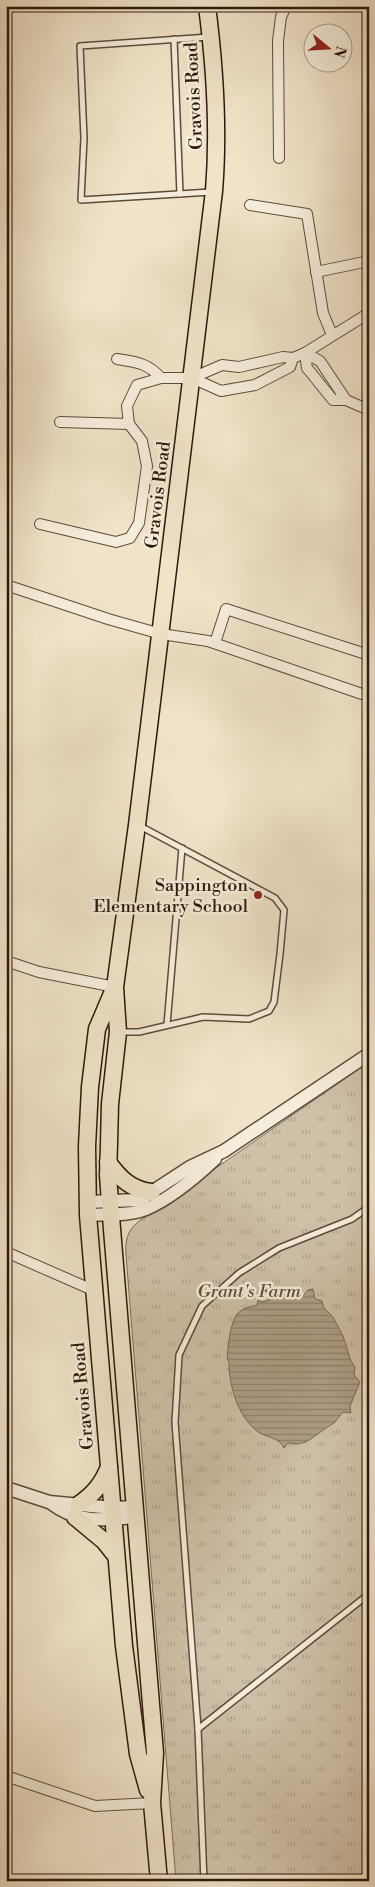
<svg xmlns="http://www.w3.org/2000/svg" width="375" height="1887" viewBox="0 0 375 1887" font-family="'Libre Bodoni',serif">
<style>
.park{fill:url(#park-tufts);stroke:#7e6c59}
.water{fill:url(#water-rules);stroke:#7b6855}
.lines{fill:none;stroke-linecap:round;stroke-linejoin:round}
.service-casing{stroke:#5e4b3a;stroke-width:8}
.minor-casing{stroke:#5e4b3a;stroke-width:12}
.tertiary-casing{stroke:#5e4b3a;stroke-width:15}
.primary-casing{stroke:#2e180a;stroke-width:19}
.service{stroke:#f5eddb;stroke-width:5}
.minor{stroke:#f5eddb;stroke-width:10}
.tertiary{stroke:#f5eddb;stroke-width:12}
.primary{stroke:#f0e3c8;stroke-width:16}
.poi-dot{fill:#8f2418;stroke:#f5eddb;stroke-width:2}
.labels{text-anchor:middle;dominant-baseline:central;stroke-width:5;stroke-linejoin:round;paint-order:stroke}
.street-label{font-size:18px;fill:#2e180a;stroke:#f5eddb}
.poi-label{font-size:18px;fill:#2e180a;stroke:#f5eddb;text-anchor:end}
.park-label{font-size:18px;font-style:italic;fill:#5e4a39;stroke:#f5eddb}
</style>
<defs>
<pattern id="park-tufts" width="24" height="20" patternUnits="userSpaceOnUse" patternTransform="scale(1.25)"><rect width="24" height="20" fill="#cfc0a8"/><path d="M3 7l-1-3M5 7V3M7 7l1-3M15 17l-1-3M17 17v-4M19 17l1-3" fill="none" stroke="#b2a48f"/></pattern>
<pattern id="water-rules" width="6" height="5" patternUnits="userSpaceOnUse" patternTransform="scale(1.25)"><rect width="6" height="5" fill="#ae9e87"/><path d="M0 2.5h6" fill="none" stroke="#8e806d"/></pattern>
</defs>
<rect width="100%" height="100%" fill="#f0e3c8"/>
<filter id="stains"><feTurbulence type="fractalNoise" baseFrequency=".004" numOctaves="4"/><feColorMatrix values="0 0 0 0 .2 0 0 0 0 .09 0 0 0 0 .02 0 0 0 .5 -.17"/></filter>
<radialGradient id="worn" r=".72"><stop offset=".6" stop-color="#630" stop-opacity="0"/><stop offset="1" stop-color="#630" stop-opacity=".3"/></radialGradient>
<path class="park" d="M369,1062V1881H176L126,1255C125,1241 127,1231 138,1222Z"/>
<path class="water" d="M313,1289L315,1299L322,1301L324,1308L333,1317L343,1336L351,1361L355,1367L354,1375L360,1382L350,1406L351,1413L343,1412L335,1422L306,1442L298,1444L288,1443L284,1448C280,1438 266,1437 258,1432C238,1417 229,1386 229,1362L227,1359C228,1348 230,1321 238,1313C243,1308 251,1307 257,1305L258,1300L262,1302L282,1296L284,1291L303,1296L308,1290Z"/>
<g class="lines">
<g class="service-casing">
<g id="service">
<path d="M209,37L80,46L84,138L81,200L211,192"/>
<path d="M174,39L180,194"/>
<path d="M167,1025L182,848"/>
<path d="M119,1032H139L203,1017L249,1019L269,1011L274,1002L280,954L284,910L275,898L140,826"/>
<path d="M198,1729L369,1594"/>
<path d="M204,1881L198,1729L175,1422L179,1355L202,1306L239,1273L279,1248L352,1219L369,1207"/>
</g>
</g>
<g class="minor-casing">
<g id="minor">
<path d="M279,158L278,41L281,17L286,6"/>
<path d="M250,205L307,214L323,313L332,335"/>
<path d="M316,272L369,261"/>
<path d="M305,353L307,368L333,400H346L369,410"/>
<path d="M305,353L320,361L346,400"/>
<path d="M117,359C136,362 148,363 161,378"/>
<path d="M192,378L221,391L255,385L290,367L293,358"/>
<path d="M60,422L129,424L127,406L137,385L161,378H192L222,365L239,367L283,357L293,358L305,353L369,313"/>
<path d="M40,524L116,542L130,538L139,523L147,466L142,441L129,424"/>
<path d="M6,585L108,619L161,634L208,641L362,694L369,692"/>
<path d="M215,643L226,609L369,655"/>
<path d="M6,961L39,972L115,987"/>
<path d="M6,1252L95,1291"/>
<path d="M6,1776L95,1806L152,1803"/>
</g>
</g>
<g class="tertiary-casing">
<g id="tertiary">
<path d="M88,1202L137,1200L144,1197L190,1167L224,1151L369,1054"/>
<path d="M88,1215C107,1214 128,1216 146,1209C169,1199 197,1176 215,1159"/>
<path d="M6,1488L49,1502L113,1508L134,1507"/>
<path d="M51,1503C78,1524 103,1520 135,1517"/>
</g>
</g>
<g class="primary-casing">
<g id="primary">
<path d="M114,989L97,1029L90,1087L87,1146L88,1215L124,1646L138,1754L148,1790"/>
<path d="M108,1162C120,1179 132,1190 152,1192"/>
<path d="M78,1505C94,1494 102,1484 109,1467"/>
<path d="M75,1517L104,1541L116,1556"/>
<path d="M159,1881L152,1803L155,1753L112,1229L108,1175L109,1144L110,1104L118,1032L115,987L137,825L214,191C219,130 215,68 207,6"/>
</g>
</g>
<use href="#service" class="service"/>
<use href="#minor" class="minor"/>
<use href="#tertiary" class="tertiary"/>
<use href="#primary" class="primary"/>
</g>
<circle class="poi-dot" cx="258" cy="895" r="5"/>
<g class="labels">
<g class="street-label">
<text transform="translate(194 96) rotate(-93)">Gravois Road</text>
<text transform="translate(158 495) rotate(-83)">Gravois Road</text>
<text transform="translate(83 1396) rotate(-95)">Gravois Road</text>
</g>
<g class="poi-label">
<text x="248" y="885">Sappington<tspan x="248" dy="21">Elementary School</tspan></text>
</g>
<g class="park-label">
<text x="249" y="1291">Grant's Farm</text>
</g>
</g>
<rect width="375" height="1887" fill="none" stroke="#f0e3c8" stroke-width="25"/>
<rect x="8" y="8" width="360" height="1872" fill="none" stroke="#2e180a" stroke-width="2.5"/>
<rect x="12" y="12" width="350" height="1862" fill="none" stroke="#2e180a"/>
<g transform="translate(328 48) rotate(108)"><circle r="24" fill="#f5eddb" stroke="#a59887"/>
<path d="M0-4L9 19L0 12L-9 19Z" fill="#8f2418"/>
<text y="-8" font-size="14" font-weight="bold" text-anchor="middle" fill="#2e180a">N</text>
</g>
<rect width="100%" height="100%" filter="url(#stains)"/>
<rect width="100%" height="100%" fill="url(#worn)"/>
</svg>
